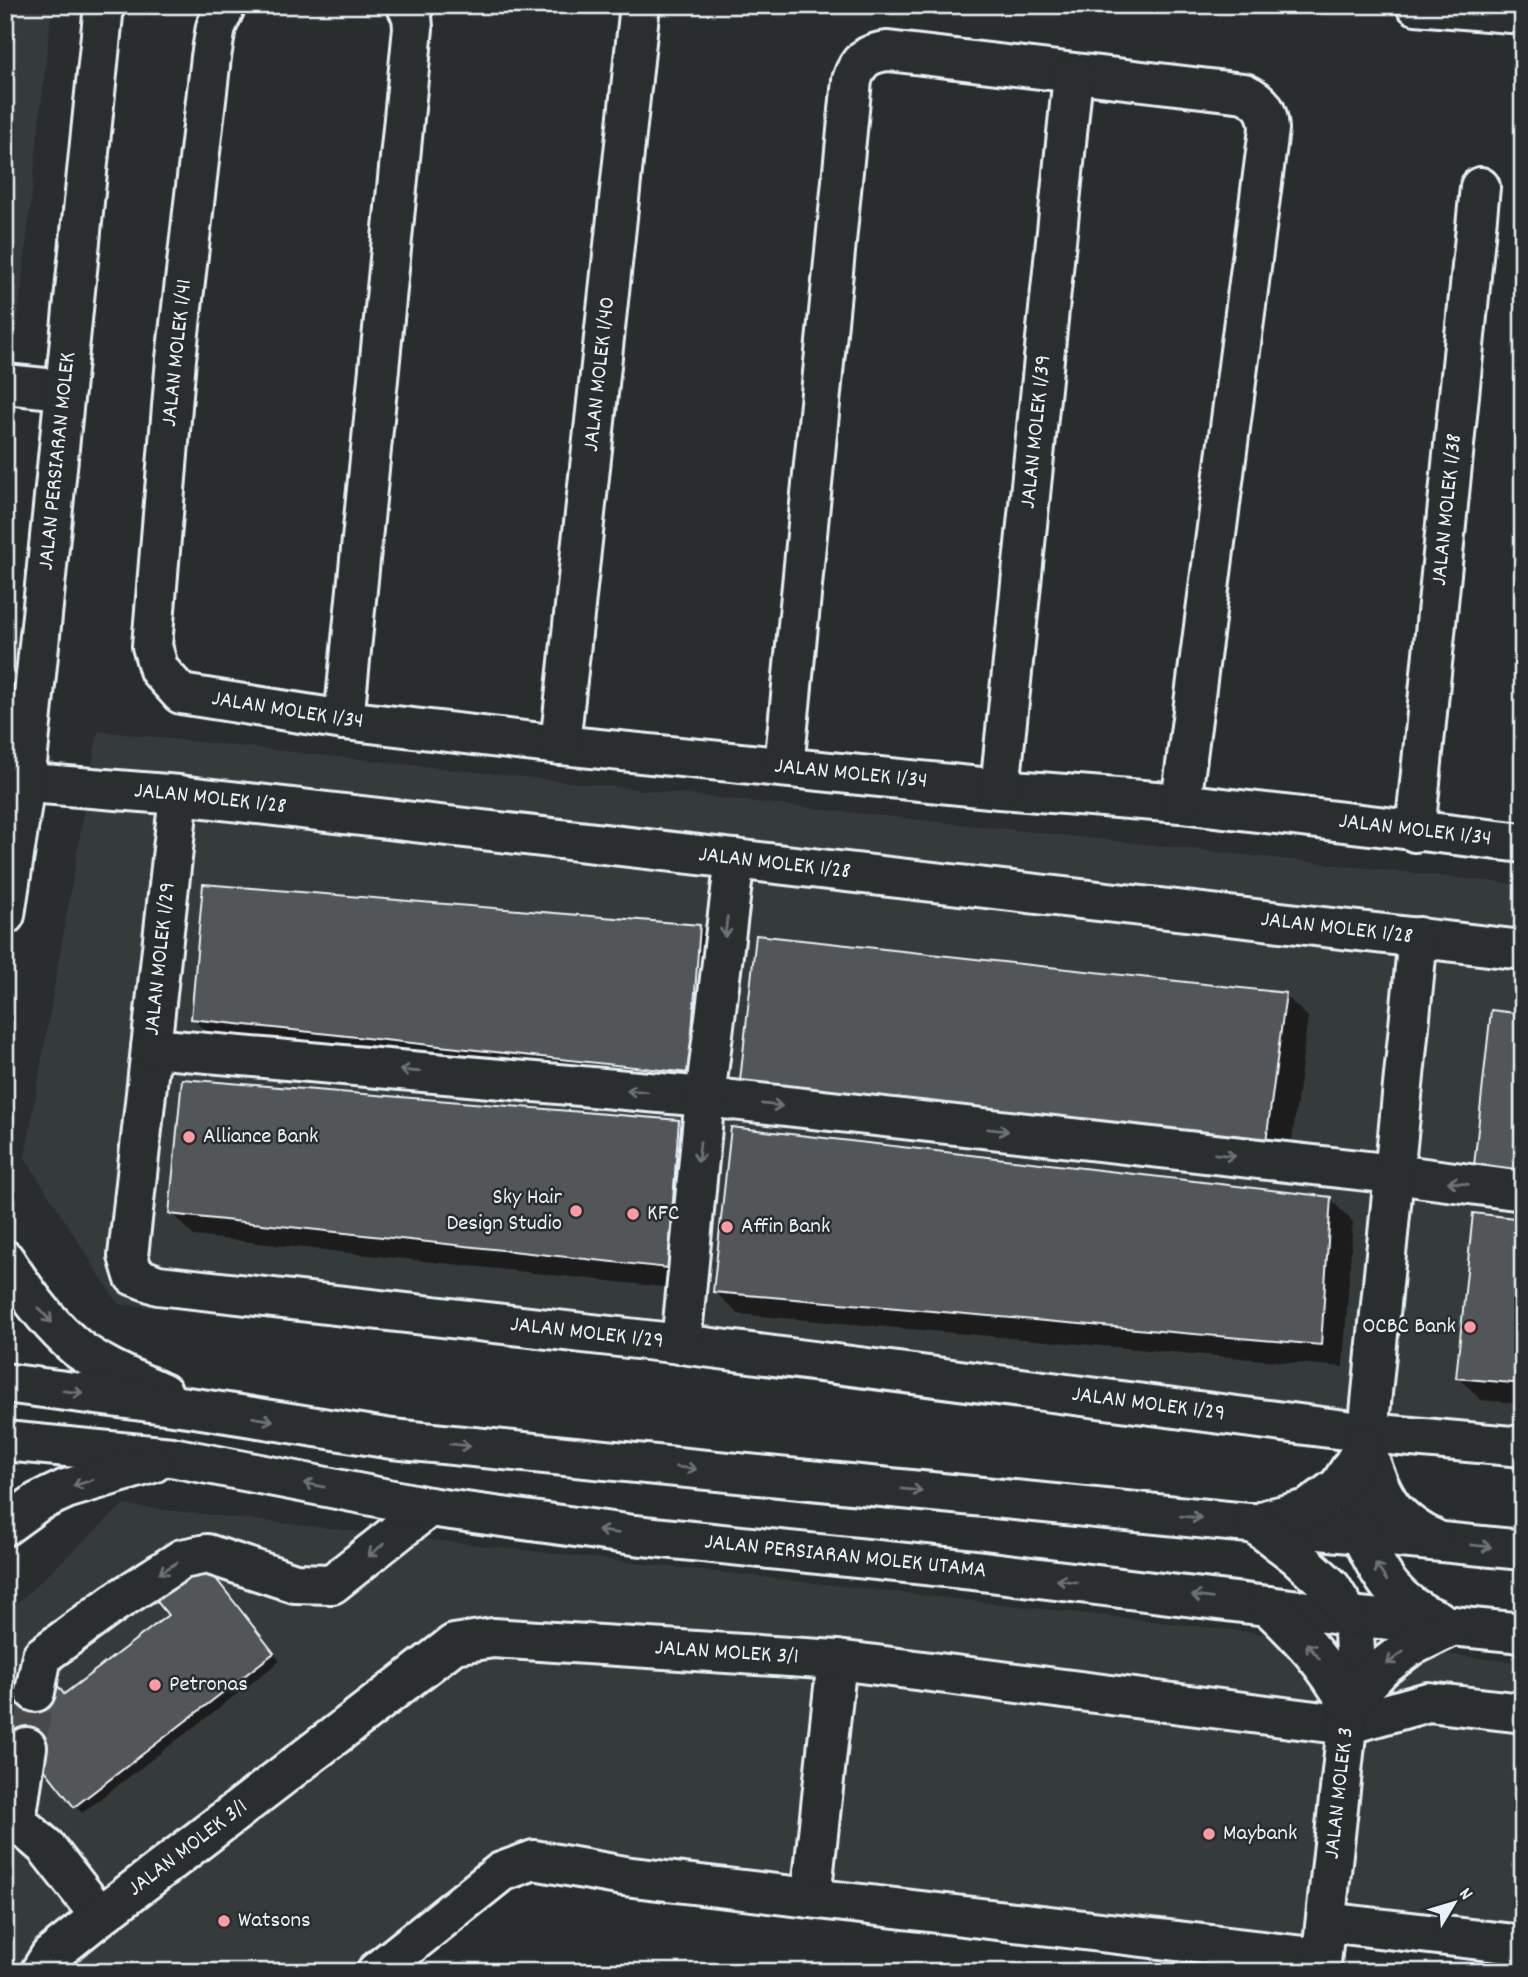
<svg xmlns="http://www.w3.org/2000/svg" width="1528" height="1977" viewBox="0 0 1528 1977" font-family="Dekko,sans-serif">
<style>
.built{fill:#363a3b}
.shadow{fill:#0007}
.building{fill:#535759;stroke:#e8f1f8;stroke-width:2}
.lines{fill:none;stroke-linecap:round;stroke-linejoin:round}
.minor-tunnel{stroke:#464a4c;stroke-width:38;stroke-dasharray:38 19;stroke-linecap:butt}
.minor-casing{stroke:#e8f1f8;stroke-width:44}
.major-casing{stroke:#e8f1f8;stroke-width:44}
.minor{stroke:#2a2d2e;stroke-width:38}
.major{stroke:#2a2d2e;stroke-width:38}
.oneway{stroke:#6c7275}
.poi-dot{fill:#ff9aa2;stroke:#2a2d2e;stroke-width:2.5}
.labels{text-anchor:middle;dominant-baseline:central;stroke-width:5;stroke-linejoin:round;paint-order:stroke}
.street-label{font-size:23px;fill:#e8f1f8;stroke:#2a2d2e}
.poi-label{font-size:23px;fill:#e8f1f8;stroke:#2a2d2e;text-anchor:start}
</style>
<rect width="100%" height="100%" fill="#2a2d2e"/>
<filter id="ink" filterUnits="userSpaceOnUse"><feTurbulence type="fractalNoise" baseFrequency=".0143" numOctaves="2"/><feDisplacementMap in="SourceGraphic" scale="14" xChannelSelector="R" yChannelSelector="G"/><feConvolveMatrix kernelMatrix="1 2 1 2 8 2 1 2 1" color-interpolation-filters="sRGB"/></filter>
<g filter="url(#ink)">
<g class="built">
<path d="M5 5H52L5 441Z"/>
<path d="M98 731 1523 885V1455L118 1304 25 1158Z"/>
<path d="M123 1505 1523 1663V1965L520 1856 382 1972H5V1614Z"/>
</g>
<g class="shadow">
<path d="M700 926 723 949 712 1095 215 1041 192 1018Z"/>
<path d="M1285 995 1308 1017 1289 1164 763 1121Z"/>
<path d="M678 1121 701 1144 691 1290 194 1236 171 1213Z"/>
<path d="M1330 1199 1353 1222 1343 1367 738 1314 715 1292Z"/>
<path d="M1523 1220V1404L1481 1400 1458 1377Z"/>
<path d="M210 1571 280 1661 82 1813 75 1806 52 1680 66 1696 171 1615Z"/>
</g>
<g class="building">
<path d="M203 884 700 925 689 1073 191 1019Z"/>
<path d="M756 935 1286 993 1266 1142 738 1099Z"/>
<path d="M1491 1010 1523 1014V1179L1473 1175Z"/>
<path d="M182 1079 679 1120 668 1268 169 1214Z"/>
<path d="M731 1127 1331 1197 1321 1345 713 1292Z"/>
<path d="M1473 1213 1523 1219V1384L1456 1378Z"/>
<path d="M203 1562 274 1653 74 1807 27 1747 5 1717V1714L52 1678 64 1694 168 1615 155 1599Z"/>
</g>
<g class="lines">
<path class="minor-tunnel" d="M27 1747 35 1692"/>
<defs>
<g id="minor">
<path id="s1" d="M226 5 216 27 211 57 176 359 152 646 159 670 181 694 344 720 560 745 1000 789 1181 803 1523 843"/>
<path d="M1416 5 1523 14"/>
<path d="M5 384 65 390"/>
<path d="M344 720 413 28 412 16 406 5"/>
<path id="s2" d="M560 745 640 5"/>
<path d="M784 767 852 80C858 60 868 53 888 51L1244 93C1261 101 1268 109 1269 129L1181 803"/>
<path id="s3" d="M5 781 179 795 1523 950"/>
<path id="s4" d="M1000 789 1073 75"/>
<path id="s5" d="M179 795 128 1256 134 1276 158 1285 681 1344 1368 1433 1523 1447"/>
<path id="s6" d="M1415 832 1480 187"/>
<path id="s7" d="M5 915 25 783 104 5"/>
<path d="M151 1048 705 1097 1394 1174 1523 1191"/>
<path d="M681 1344 705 1097 735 859"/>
<path d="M1360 1533 1354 1508 1356 1486 1368 1433 1418 937"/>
<path d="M35 1692 42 1656 114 1603 182 1559 207 1554 295 1583 332 1584 429 1507"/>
<path d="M5 1820 16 1821 46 1847 100 1916"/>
<path d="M16 1821 27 1747"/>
<path d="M811 1898 837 1660"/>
<path d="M1326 1922 1523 1945"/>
<path id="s8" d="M40 1972 50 1956 100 1916 454 1644 493 1638 837 1660 1346 1725 1428 1702 1523 1713"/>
<path d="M376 1972 501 1872 534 1860 624 1876 1321 1958"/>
<path id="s9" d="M1320 1972 1355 1653 1354 1633 1349 1616"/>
</g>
<g id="major">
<path d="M5 1260C25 1292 48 1324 77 1348 102 1367 135 1380 163 1393"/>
<path d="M5 1383 195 1408 392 1439 1523 1550"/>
<path id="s10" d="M5 1441 172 1457 429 1507 634 1535 974 1570 1349 1616 1523 1633"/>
<path d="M1365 1446C1380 1491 1388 1517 1434 1539"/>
<path d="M1268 1519 1308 1509 1339 1486 1365 1446"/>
<path d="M1254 1523 1297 1556 1331 1587 1349 1616"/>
<path d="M5 1526 38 1502 66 1489 153 1463"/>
<path d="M1360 1533C1380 1574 1393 1603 1438 1620"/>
<path d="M1268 1606C1302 1638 1325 1663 1348 1704L1382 1668 1408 1648 1453 1626"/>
</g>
</defs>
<use href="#minor" class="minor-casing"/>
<use href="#major" class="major-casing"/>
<use href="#minor" class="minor"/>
<use href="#major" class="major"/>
</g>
<defs><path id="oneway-shaft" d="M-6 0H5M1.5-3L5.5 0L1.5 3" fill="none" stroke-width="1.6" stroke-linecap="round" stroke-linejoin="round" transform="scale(1.75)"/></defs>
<g class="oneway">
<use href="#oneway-shaft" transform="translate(726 927) rotate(97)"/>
<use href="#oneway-shaft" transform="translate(410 1071) rotate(-175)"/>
<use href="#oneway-shaft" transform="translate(637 1091) rotate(-175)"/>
<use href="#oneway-shaft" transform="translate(772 1105) rotate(6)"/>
<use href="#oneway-shaft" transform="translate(998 1130) rotate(6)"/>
<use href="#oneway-shaft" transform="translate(699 1152) rotate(96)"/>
<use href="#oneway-shaft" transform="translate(1225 1155) rotate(6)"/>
<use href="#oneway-shaft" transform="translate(1458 1183) rotate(-172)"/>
<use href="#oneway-shaft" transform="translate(45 1315) rotate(48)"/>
<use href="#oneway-shaft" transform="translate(73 1392) rotate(8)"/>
<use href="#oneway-shaft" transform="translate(263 1419) rotate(9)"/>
<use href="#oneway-shaft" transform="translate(460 1445) rotate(6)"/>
<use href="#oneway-shaft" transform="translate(686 1468) rotate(6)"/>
<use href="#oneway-shaft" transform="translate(83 1483) rotate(162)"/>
<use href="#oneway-shaft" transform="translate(314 1485) rotate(-169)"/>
<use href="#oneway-shaft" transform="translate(912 1490) rotate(6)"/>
<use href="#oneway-shaft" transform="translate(1191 1517) rotate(5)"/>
<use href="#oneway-shaft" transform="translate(608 1532) rotate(-172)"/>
<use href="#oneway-shaft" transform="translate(1481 1546) rotate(6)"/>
<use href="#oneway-shaft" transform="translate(376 1550) rotate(142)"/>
<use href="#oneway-shaft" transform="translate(168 1568) rotate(148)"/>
<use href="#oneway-shaft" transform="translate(1381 1572) rotate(-123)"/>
<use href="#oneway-shaft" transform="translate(1067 1581) rotate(-173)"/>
<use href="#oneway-shaft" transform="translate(1202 1597) rotate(-173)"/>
<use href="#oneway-shaft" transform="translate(1313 1651) rotate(-130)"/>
<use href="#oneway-shaft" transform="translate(1395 1658) rotate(143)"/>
</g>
</g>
<g class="poi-dot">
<circle cx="189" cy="1137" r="7"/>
<circle cx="576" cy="1211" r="7"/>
<circle cx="633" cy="1214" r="7"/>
<circle cx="727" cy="1227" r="7"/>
<circle cx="1470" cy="1327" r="7"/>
<circle cx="155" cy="1685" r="7"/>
<circle cx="1209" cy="1834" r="7"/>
<circle cx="224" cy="1921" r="7"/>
</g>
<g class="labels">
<g class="street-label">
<text transform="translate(178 353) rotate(-84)">JALAN MOLEK 1/41</text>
<text stroke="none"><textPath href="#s2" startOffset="373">JALAN MOLEK 1/40</textPath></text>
<text stroke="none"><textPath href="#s4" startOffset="359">JALAN MOLEK 1/39</textPath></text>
<text stroke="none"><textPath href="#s7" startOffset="457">JALAN PERSIARAN MOLEK</textPath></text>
<text stroke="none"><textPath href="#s6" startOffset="324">JALAN MOLEK 1/38</textPath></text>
<text stroke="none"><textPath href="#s1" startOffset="812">JALAN MOLEK 1/34</textPath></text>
<text stroke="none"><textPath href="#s1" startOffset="1379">JALAN MOLEK 1/34</textPath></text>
<text stroke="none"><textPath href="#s3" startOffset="206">JALAN MOLEK 1/28</textPath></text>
<text stroke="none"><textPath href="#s1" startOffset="1946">JALAN MOLEK 1/34</textPath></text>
<text stroke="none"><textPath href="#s3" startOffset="774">JALAN MOLEK 1/28</textPath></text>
<text stroke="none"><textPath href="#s3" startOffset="1340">JALAN MOLEK 1/28</textPath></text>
<text transform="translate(161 959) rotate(-84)">JALAN MOLEK 1/29</text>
<text stroke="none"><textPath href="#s5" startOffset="942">JALAN MOLEK 1/29</textPath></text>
<text stroke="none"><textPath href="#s5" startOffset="1508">JALAN MOLEK 1/29</textPath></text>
<text stroke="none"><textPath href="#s10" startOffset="849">JALAN PERSIARAN MOLEK UTAMA</textPath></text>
<text stroke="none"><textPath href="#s8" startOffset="803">JALAN MOLEK 3/1</textPath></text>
<text stroke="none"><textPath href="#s9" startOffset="180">JALAN MOLEK 3</textPath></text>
<text stroke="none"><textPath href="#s8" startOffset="194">JALAN MOLEK 3/1</textPath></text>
</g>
<g class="poi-label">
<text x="203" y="1137">Alliance Bank</text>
<text x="562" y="1198" text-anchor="end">Sky Hair<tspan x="562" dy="26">Design Studio</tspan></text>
<text x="647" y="1214">KFC</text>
<text x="741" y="1227">Affin Bank</text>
<text x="1456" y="1327" text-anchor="end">OCBC Bank</text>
<text x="169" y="1685">Petronas</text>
<text x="1223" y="1834">Maybank</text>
<text x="238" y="1921">Watsons</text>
</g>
</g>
<rect width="1528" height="1977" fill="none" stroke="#2a2d2e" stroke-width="28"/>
<rect x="14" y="14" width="1500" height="1949" fill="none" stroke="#e8f1f8" stroke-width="2.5" filter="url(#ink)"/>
<g transform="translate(1454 1903) rotate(52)" stroke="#2a2d2e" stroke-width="5" paint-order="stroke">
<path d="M0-5L12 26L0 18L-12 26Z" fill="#e8f1f8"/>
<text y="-10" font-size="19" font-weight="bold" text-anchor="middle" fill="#e8f1f8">N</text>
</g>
</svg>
